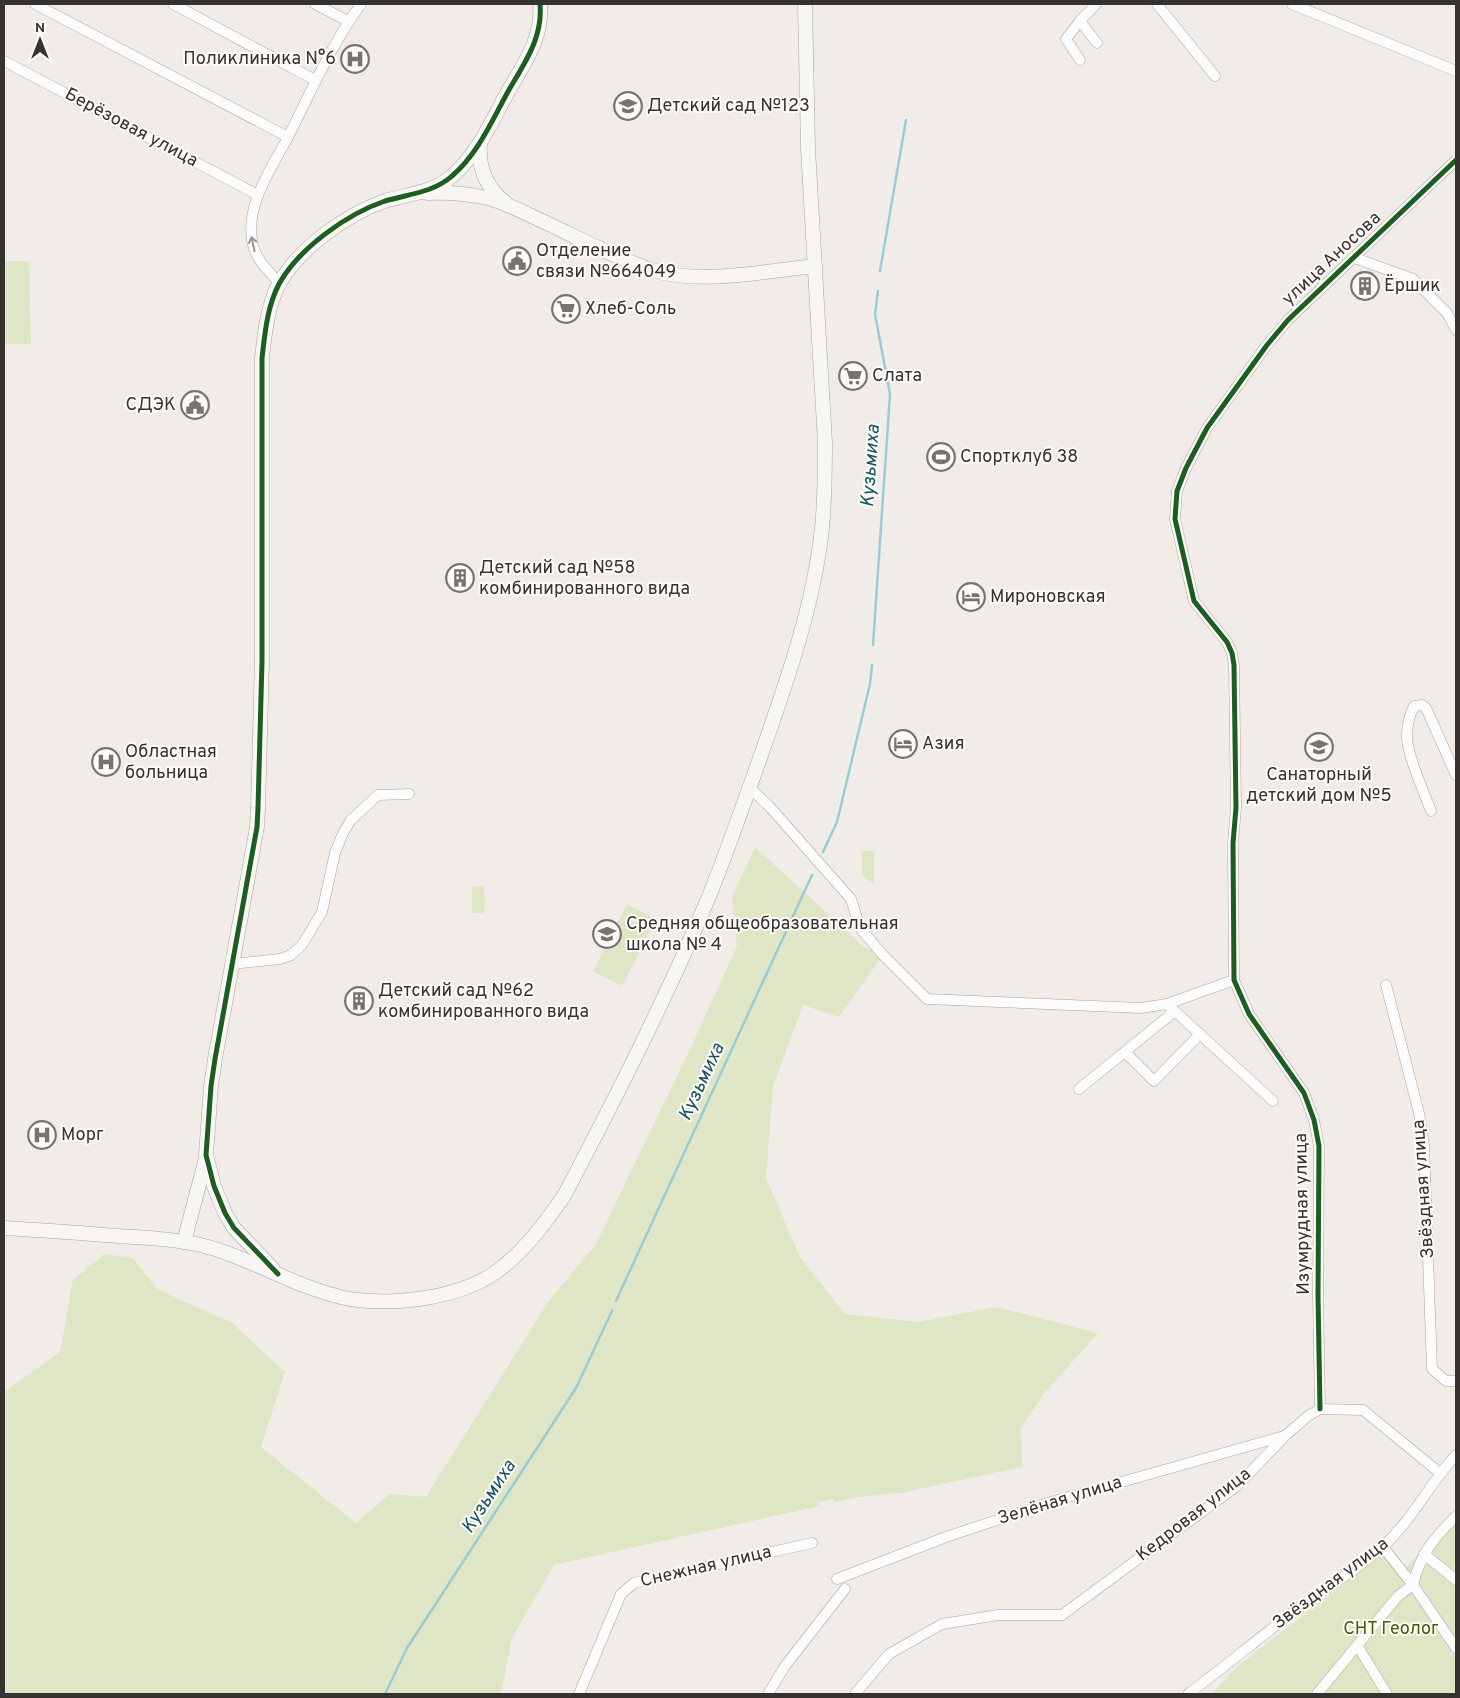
<svg xmlns="http://www.w3.org/2000/svg" width="1460" height="1698" viewBox="0 0 1460 1698" font-family="Overpass,sans-serif">
<style>
.green{fill:#dee6c5}
.lines{fill:none;stroke-linecap:round;stroke-linejoin:round}
.stream{stroke:#97cdd6;stroke-width:2.5}
.street-casing{stroke:#a8a4a1;stroke-width:11}
.secondary-casing{stroke:#a8a4a1;stroke-width:15}
.street{stroke:#fdfcfc;stroke-width:10}
.secondary{stroke:#f8f6f3;stroke-width:14}
.cycleway-casing{stroke:#fefaf7;stroke-width:8}
.cycleway{stroke:#1b5e20;stroke-width:5}
.oneway{stroke:#9a9796}
.labels{text-anchor:middle;dominant-baseline:central;stroke-width:4;stroke-linejoin:round;paint-order:stroke}
.poi-label{font-size:18px;fill:#36322f;stroke:#fefaf7;text-anchor:start}
.street-label{font-size:18px;fill:#36322f;stroke:#fefaf7}
.park-label{font-size:18px;fill:#475c00;stroke:#fefaf7}
.water-label{font-size:19px;font-style:italic;fill:#0f555f;stroke:#fefaf7}
</style>
<rect width="100%" height="100%" fill="#f2ece8"/>
<g class="green">
<path d="M4 261H29L31 344H4Z"/>
<path d="M755 847 864 947 883 955 839 1017 803 1005 773 1086 766 1178 800 1257 845 1314 918 1322 996 1307 1098 1333 1043 1395 1021 1428 1022 1467 901 1493 858 1497 834 1502 833 1499 819 1502 820 1506 554 1565 512 1638 501 1694H4V1392L60 1352 73 1280 104 1254 133 1258 157 1289 232 1323 285 1372 261 1447 356 1523 390 1494 426 1497 548 1302 596 1244 692 1045 737 946 732 897Z"/>
<path d="M862 851H874V884L862 875Z"/>
<path d="M472 886H484L485 913H472Z"/>
<path d="M627 904 656 919 622 986 593 971Z"/>
<path d="M1456 1510V1694H1211L1239 1665 1380 1556 1408 1566Z"/>
</g>
<g class="lines">
<g class="stream">
<path d="M880 271 906 120"/>
<path d="M873 645 890 394 875 314 878 291"/>
<path d="M823 852 837 822 870 684 872 665"/>
<path d="M616 1301 812 875"/>
<path d="M385 1694 407 1648 576 1388 612 1311"/>
</g>
<defs>
<g id="street">
<path d="M35 4 288 137"/>
<path d="M173 4 315 80"/>
<path d="M315 4 348 21"/>
<path d="M1096 4 1080 21 1097 43"/>
<path d="M1157 4 1215 76"/>
<path d="M1292 4 1456 71"/>
<path d="M1080 21 1066 39 1080 60"/>
<path d="M4 61 258 195"/>
<path d="M1355 258 1413 279 1447 313 1456 330"/>
<path d="M280 284C268 270 254 258 252 240 246 204 272 167 288 137 311 92 331 45 361 4"/>
<path d="M750 788 769 806 851 899 860 928 883 955 927 999 1141 1008 1167 1004 1234 980"/>
<path d="M1431 811C1424 792 1407 755 1407 736 1407 725 1409 716 1414 706L1422 705 1426 708 1456 775"/>
<path d="M232 964 280 959 291 955 302 945 322 912 335 853 343 833 351 820 378 795 409 794"/>
<path d="M1386 985 1419 1113 1424 1145 1432 1369 1446 1381H1456"/>
<path d="M1167 1004 1273 1101"/>
<path d="M1125 1052 1154 1081 1200 1034"/>
<path d="M1079 1089 1175 1011"/>
<path d="M1320 1409 1318 1296 1319 1146 1314 1120 1304 1093 1249 1014 1234 980 1233 843 1236 808 1234 665 1232 653 1227 642 1194 601 1175 519 1177 491 1186 468 1207 428 1267 345 1288 320 1456 160"/>
<path d="M1383 1547 1413 1585 1456 1648"/>
<path d="M1424 1554 1456 1580"/>
<path d="M837 1579 946 1537 1051 1502 1284 1436"/>
<path d="M1357 1645 1387 1694"/>
<path d="M579 1694 621 1594 634 1583 812 1543"/>
<path d="M768 1694 785 1666 845 1589"/>
<path d="M855 1694 889 1654 942 1624 998 1615H1062L1237 1486 1286 1435 1308 1416 1320 1409 1363 1410 1440 1473"/>
<path d="M1188 1694C1226 1666 1261 1636 1299 1608 1327 1587 1357 1570 1382 1547 1412 1521 1429 1484 1456 1455"/>
<path d="M1317 1694 1398 1596 1413 1585C1420 1554 1434 1538 1456 1516"/>
</g>
<g id="secondary">
<path d="M480 143C478 167 486 188 506 203"/>
<path d="M427 193C447 192 468 194 488 198 506 203 523 212 540 220 577 237 613 257 652 270 700 285 765 271 815 266"/>
<path d="M4 1228C42 1230 79 1233 117 1236 147 1238 179 1239 208 1247 242 1256 273 1274 306 1286 322 1292 340 1298 357 1300 400 1305 461 1297 496 1272 524 1252 545 1223 564 1196 616 1097 667 997 710 894 728 849 744 803 760 758 786 684 814 605 822 528 825 499 825 471 825 443L808 149 805 4"/>
<path d="M184 1242 206 1158"/>
<path d="M273 1269 234 1228 225 1213 214 1186 206 1155 211 1086 215 1059 257 827 258 808 262 661V358C265 333 267 307 279 284 299 248 347 214 385 201 408 194 433 193 452 176 479 153 493 118 510 88 526 61 543 36 540 4"/>
</g>
</defs>
<use href="#street" class="street-casing"/>
<use href="#secondary" class="secondary-casing"/>
<use href="#street" class="street"/>
<use href="#secondary" class="secondary"/>
<defs>
<g id="cycleway">
<path d="M278 1274 234 1228 225 1213 214 1186 206 1155 211 1086 215 1059 257 827 258 808 262 661V358C265 333 267 307 279 284 299 248 347 214 385 201 408 194 433 193 452 176 479 153 493 118 510 88 526 61 543 36 540 4"/>
<path d="M1320 1409 1318 1296 1319 1146 1314 1120 1304 1093 1249 1014 1234 980 1233 843 1236 808 1234 665 1232 653 1227 642 1194 601 1175 519 1177 491 1186 468 1207 428 1267 345 1288 320 1456 160"/>
</g>
</defs>
<use href="#cycleway" class="cycleway-casing"/>
<use href="#cycleway" class="cycleway"/>
</g>
<defs><path id="oneway-shaft" d="M-6 0H5M1.5-3L5.5 0L1.5 3" fill="none" stroke-width="1.6" stroke-linecap="round" stroke-linejoin="round" transform="scale(1.25)"/></defs>
<use class="oneway" href="#oneway-shaft" transform="translate(253 244) rotate(-102)"/>
<defs>
<symbol id="hospital-ring" viewBox="-11 -11 22 22"><circle r="9.5" fill="#fefaf7" stroke="#787370" stroke-width="1.5"/><path d="M-5-5h3v3.5h4V-5h3V5h-3V1.5h-4V5h-3Z" fill="#787370"/></symbol>
<symbol id="school-ring" viewBox="-11 -11 22 22"><circle r="9.5" fill="#fefaf7" stroke="#787370" stroke-width="1.5"/><path d="M0-5L7-2L0 1L-7-2ZM-4 1L0 2.5L4 1V4Q0 6-4 4Z" fill="#787370"/></symbol>
<symbol id="civic-ring" viewBox="-11 -11 22 22"><circle r="9.5" fill="#fefaf7" stroke="#787370" stroke-width="1.5"/><path d="M-.6-6.5H3V-4.5H.6V-3L4-1V1h2V6H-6V1h2V-1L-.6-3ZM-1.2 2.5V6h2.4V2.5Z" fill="#787370"/></symbol>
<symbol id="building-ring" viewBox="-11 -11 22 22"><circle r="9.5" fill="#fefaf7" stroke="#787370" stroke-width="1.5"/><path d="M-4-6H4V6H1V3H-1V6H-4ZM-2.5-4.3h1.7v1.8h-1.7ZM.8-4.3h1.7v1.8H.8ZM-2.5-1h1.7V.8h-1.7ZM.8-1h1.7V.8H.8Z" fill="#787370"/></symbol>
<symbol id="supermarket-ring" viewBox="-11 -11 22 22"><circle r="9.5" fill="#fefaf7" stroke="#787370" stroke-width="1.5"/><path d="M-6-5.5h2.5l.6 2H6L4.5 2H-2.5L-4.4-4H-6ZM-1.5 3.2a1.3 1.3 0 1 0 .1 0ZM3 3.2a1.3 1.3 0 1 0 .1 0Z" fill="#787370"/></symbol>
<symbol id="stadium-ring" viewBox="-11 -11 22 22"><circle r="9.5" fill="#fefaf7" stroke="#787370" stroke-width="1.5"/><path d="M0-5a6.5 5 0 1 0 0 10a6.5 5 0 1 0 0-10ZM-3.5-1.8h7v3.6h-7Z" fill="#787370"/></symbol>
<symbol id="hotel-ring" viewBox="-11 -11 22 22"><circle r="9.5" fill="#fefaf7" stroke="#787370" stroke-width="1.5"/><path d="M-6-4.5h1.5V1H6V5H4.5V3h-9V5H-6ZM-4 0a1.8 1.8 0 1 1 3.6 0ZM.5 0V-2.5h3Q6-2.5 6 0Z" fill="#787370"/></symbol>
</defs>
<g fill-rule="evenodd">
<use href="#hospital-ring" x="339" y="43" width="32" height="32"/>
<use href="#school-ring" x="612" y="90" width="32" height="32"/>
<use href="#civic-ring" x="501" y="245" width="32" height="32"/>
<use href="#building-ring" x="1349" y="270" width="32" height="32"/>
<use href="#supermarket-ring" x="550" y="293" width="32" height="32"/>
<use href="#supermarket-ring" x="837" y="360" width="32" height="32"/>
<use href="#civic-ring" x="179" y="389" width="32" height="32"/>
<use href="#stadium-ring" x="925" y="441" width="32" height="32"/>
<use href="#building-ring" x="444" y="562" width="32" height="32"/>
<use href="#hotel-ring" x="955" y="581" width="32" height="32"/>
<use href="#hotel-ring" x="887" y="728" width="32" height="32"/>
<use href="#school-ring" x="1303" y="731" width="32" height="32"/>
<use href="#hospital-ring" x="90" y="746" width="32" height="32"/>
<use href="#school-ring" x="591" y="918" width="32" height="32"/>
<use href="#building-ring" x="343" y="985" width="32" height="32"/>
<use href="#hospital-ring" x="26" y="1119" width="32" height="32"/>
</g>
<g class="labels">
<g class="poi-label">
<text x="336" y="59" text-anchor="end">Поликлиника N°6</text>
<text x="647" y="106">Детский сад №123</text>
<text x="536" y="251">Отделение<tspan x="536" dy="21">связи №664049</tspan></text>
<text x="1384" y="286">Ёршик</text>
<text x="585" y="309">Хлеб-Соль</text>
<text x="872" y="376">Слата</text>
<text x="176" y="405" text-anchor="end">СДЭК</text>
<text x="960" y="457">Спортклуб 38</text>
<text x="479" y="568">Детский сад №58<tspan x="479" dy="21">комбинированного вида</tspan></text>
<text x="990" y="597">Мироновская</text>
<text x="922" y="744">Азия</text>
<text x="125" y="752">Областная<tspan x="125" dy="21">больница</tspan></text>
<text x="1319" y="775" text-anchor="middle">Санаторный<tspan x="1319" dy="21">детский дом №5</tspan></text>
<text x="626" y="924">Средняя общеобразовательная<tspan x="626" dy="21">школа № 4</tspan></text>
<text x="378" y="991">Детский сад №62<tspan x="378" dy="21">комбинированного вида</tspan></text>
<text x="61" y="1135">Морг</text>
</g>
<g class="street-label">
<text transform="translate(131 128) rotate(28)">Берёзовая улица</text>
<text transform="translate(1332 259) rotate(-43)">улица Аносова</text>
<text transform="translate(1424 1189) rotate(-94)">Звёздная улица</text>
<text transform="translate(1303 1214) rotate(-91)">Изумрудная улица</text>
<text transform="translate(1060 1501) rotate(-17)">Зелёная улица</text>
<text transform="translate(1194 1515) rotate(-38)">Кедровая улица</text>
<text transform="translate(706 1567) rotate(-13)">Снежная улица</text>
<text transform="translate(1331 1584) rotate(-37)">Звёздная улица</text>
</g>
<g class="park-label">
<text x="1391" y="1629">СНТ Геолог</text>
</g>
<g class="water-label">
<text transform="translate(871 466) rotate(-86)">Кузьмиха</text>
<text transform="translate(702 1082) rotate(-65)">Кузьмиха</text>
<text transform="translate(489 1497) rotate(-57)">Кузьмиха</text>
</g>
</g>
<rect width="1460" height="1698" fill="none" stroke="#36322f" stroke-width="10"/>
<g transform="translate(40 40)" stroke="#fefaf7" stroke-width="4" paint-order="stroke">
<path d="M0-4L9 19L0 12L-9 19Z" fill="#36322f"/>
<text y="-8" font-size="14" font-weight="bold" text-anchor="middle" fill="#36322f">N</text>
</g>
</svg>
